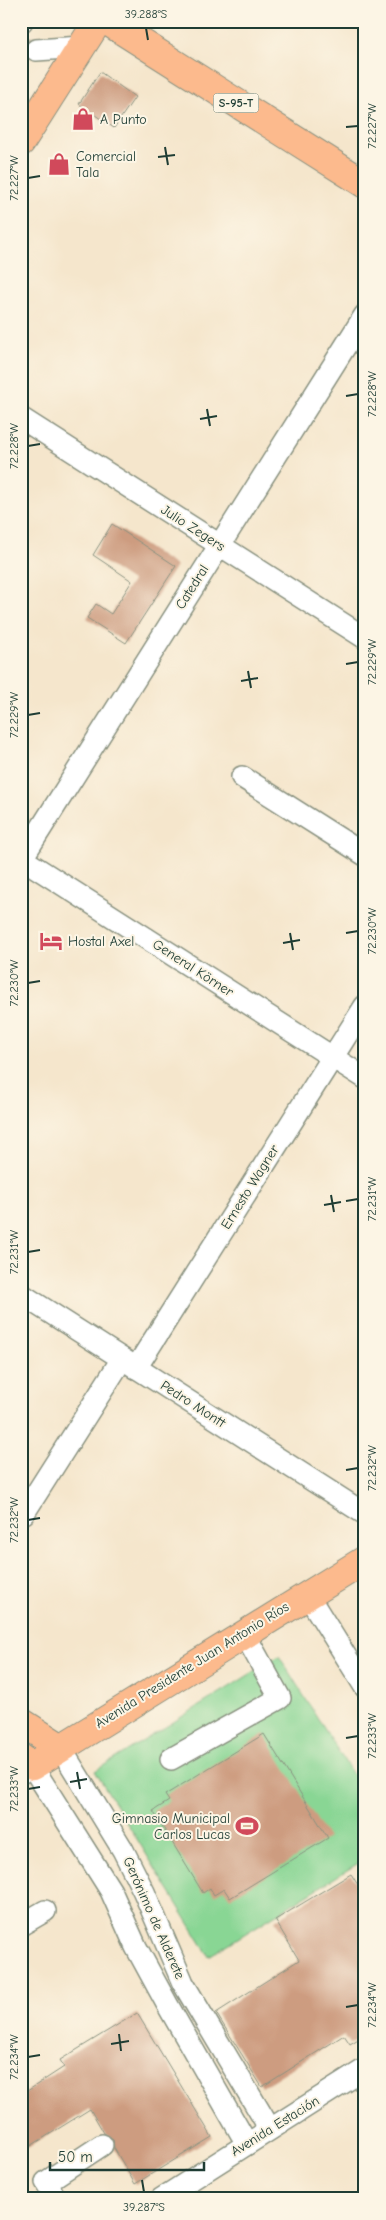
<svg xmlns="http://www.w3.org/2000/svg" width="386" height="2220" viewBox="0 0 386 2220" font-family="'Comic Neue',sans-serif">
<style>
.pitch{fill:#89d694;stroke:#548a64}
.building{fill:#cd9c80}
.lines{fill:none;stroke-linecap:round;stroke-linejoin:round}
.minor-tunnel{stroke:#cac4ae;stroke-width:21;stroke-dasharray:21 11;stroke-linecap:butt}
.minor-casing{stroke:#8a9280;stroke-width:24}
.major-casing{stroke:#8a9280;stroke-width:30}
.minor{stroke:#fff;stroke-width:21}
.major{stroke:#fcba8d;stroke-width:28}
.ticks{fill:none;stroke:#1f3d34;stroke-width:2}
.labels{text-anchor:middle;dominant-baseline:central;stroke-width:4;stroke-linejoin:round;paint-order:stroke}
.shield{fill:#fcf5e5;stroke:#617469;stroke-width:1}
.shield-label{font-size:12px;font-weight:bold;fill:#1f3d34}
.poi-label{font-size:14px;fill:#1f3d34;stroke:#fcf5e5;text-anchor:start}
.street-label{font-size:14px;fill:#1f3d34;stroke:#fcf5e5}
.neatline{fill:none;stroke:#1f3d34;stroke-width:2}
.ticks-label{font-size:12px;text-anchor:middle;fill:#1f3d34}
</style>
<rect width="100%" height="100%" fill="#fcf5e5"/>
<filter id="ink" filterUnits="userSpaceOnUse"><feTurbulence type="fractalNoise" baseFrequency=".02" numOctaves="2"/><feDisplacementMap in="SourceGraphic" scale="10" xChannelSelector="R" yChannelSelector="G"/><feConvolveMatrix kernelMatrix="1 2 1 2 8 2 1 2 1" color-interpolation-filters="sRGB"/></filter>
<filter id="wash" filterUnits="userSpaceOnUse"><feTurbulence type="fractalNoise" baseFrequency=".0096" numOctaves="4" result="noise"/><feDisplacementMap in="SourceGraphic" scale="20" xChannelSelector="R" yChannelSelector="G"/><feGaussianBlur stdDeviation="1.12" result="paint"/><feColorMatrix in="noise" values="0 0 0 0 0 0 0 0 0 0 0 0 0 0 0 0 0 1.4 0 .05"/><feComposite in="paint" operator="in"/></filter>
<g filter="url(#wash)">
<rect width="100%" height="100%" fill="#f5e6cc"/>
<path class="pitch" d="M279 1656 365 1794V1859L209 1956 95 1771Z"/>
<g id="blocks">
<g class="building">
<path d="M100 72 135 97 114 128 79 104Z"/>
<path d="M112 524 176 566 126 643 87 618 96 604 111 614 132 581 93 555Z"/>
<path d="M264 1734 328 1838 230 1898 224 1889 214 1895 210 1888 203 1893 153 1811 169 1801 165 1795Z"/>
<path d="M351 1874 365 1896V2035L350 2044 344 2035 262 2087 216 2013 299 1960 275 1920Z"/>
<path d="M137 2013 212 2137 135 2184 114 2148 113 2139 104 2133 90 2109 21 2152V2095L64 2067 60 2060Z"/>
</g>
</g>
</g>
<g filter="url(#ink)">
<use href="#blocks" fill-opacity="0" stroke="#8a9280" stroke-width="1"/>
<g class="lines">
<path class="minor-tunnel" d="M21 48 36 50"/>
<defs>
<g id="minor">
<path d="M21 22 22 21"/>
<path d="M36 50 82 47"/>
<path d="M21 418 365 638"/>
<path d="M242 777 365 855"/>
<path d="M21 858 365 1078"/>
<path d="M21 860 365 315"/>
<path d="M21 1294 365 1514"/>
<path d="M136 1368 365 1006"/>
<path d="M24 1513 122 1359"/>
<path d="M307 1594 365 1687"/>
<path d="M60 1747 123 1850 144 1892 183 1983 270 2129"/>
<path d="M171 1759 280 1698 244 1633"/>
<path d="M21 1773 32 1766 111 1891 136 1947 167 2004 247 2144"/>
<path d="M21 1925 45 1911"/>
<path d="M56 2199 46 2182 102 2145"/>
<path d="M161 2199 365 2069"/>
</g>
<g id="major">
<path d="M107 21 365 184"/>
<path d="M21 142 98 21"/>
<path d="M21 1722 60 1747"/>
<path d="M21 1758 32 1766 365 1560"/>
</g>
</defs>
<use href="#minor" class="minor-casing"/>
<use href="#major" class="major-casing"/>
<use href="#minor" class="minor"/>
<use href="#major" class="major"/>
</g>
</g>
<path class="ticks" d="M146 28 148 40M346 127 358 126M165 147 168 165M158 157 175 155M28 178 40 176M346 396 358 394M207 409 210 426M200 419 217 416M28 446 40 444M346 664 358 662M248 671 251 688M241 681 258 678M28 715 40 713M290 933 293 950M346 933 358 931M283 943 300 940M28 983 40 981M331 1195 334 1212M346 1201 358 1199M324 1205 341 1202M28 1252 40 1250M346 1470 358 1468M28 1520 40 1518M346 1738 358 1736M77 1772 80 1789M70 1782 87 1779M28 1789 40 1787M346 2007 358 2005M119 2034 121 2051M111 2044 129 2041M28 2057 40 2055M142 2180 144 2192"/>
<defs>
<symbol id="shop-bare" viewBox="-9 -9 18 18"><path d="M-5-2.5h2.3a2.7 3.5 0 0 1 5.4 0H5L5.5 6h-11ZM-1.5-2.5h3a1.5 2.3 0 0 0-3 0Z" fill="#d1495b" stroke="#fcf5e5" stroke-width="2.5" paint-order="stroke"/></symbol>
<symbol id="hotel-bare" viewBox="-9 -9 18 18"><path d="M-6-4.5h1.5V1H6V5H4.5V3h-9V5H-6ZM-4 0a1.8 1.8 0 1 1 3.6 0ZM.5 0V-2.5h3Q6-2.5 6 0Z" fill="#d1495b" stroke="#fcf5e5" stroke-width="2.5" paint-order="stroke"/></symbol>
<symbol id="stadium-bare" viewBox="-9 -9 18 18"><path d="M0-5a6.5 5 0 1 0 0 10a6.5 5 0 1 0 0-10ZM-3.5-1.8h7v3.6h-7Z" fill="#d1495b" stroke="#fcf5e5" stroke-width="2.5" paint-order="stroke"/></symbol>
</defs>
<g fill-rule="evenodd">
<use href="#shop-bare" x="67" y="103" width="32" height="32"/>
<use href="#shop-bare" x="43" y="148" width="32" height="32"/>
<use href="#hotel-bare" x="35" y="925" width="32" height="32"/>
<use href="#stadium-bare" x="231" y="1810" width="32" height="32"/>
</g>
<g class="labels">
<rect class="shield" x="213.5" y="93.5" width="45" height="19" rx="4"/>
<g class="shield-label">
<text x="236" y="103">S-95-T</text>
</g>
<g class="poi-label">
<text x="100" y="119">A Punto</text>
<text x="76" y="156">Comercial<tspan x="76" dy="16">Tala</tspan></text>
<text x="68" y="941">Hostal Axel</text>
<text x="230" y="1818" text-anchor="end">Gimnasio Municipal<tspan x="230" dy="16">Carlos Lucas</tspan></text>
</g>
<g class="street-label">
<text transform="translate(193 528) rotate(33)">Julio Zegers</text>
<text transform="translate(192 587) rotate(-58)">Catedral</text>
<text transform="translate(193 968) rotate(33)">General Körner</text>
<text transform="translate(250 1187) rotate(-58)">Ernesto Wagner</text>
<text transform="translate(193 1404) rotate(33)">Pedro Montt</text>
<text transform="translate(192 1665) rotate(-32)">Avenida Presidente Juan Antonio Ríos</text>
<text transform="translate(154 1918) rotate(66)">Gerónimo de Alderete</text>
<text transform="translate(275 2126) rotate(-32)">Avenida Estación</text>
</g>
</g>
<rect width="386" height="2220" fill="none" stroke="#fcf5e5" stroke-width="55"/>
<path d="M50 2162v8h154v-8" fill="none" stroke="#1f3d34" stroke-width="2.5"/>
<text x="58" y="2162" font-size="15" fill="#1f3d34" stroke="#fcf5e5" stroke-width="4" paint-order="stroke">50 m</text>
<rect x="28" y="28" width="330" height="2164" class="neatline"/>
<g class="ticks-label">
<text x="146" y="18">39.288°S</text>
<text transform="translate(372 126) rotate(-90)" y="4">72.227°W</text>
<text transform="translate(14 178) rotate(-90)" y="4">72.227°W</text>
<text transform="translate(372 394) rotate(-90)" y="4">72.228°W</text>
<text transform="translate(14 446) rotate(-90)" y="4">72.228°W</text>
<text transform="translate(372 662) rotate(-90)" y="4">72.229°W</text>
<text transform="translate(14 715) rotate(-90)" y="4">72.229°W</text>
<text transform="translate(372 931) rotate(-90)" y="4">72.230°W</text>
<text transform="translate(14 983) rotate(-90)" y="4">72.230°W</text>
<text transform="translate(372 1199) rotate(-90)" y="4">72.231°W</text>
<text transform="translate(14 1252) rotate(-90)" y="4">72.231°W</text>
<text transform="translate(372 1468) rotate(-90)" y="4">72.232°W</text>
<text transform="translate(14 1520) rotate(-90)" y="4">72.232°W</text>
<text transform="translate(372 1736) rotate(-90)" y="4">72.233°W</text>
<text transform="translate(14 1789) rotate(-90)" y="4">72.233°W</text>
<text transform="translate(372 2005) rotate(-90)" y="4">72.234°W</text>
<text transform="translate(14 2057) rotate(-90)" y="4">72.234°W</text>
<text x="144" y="2211">39.287°S</text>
</g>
</svg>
